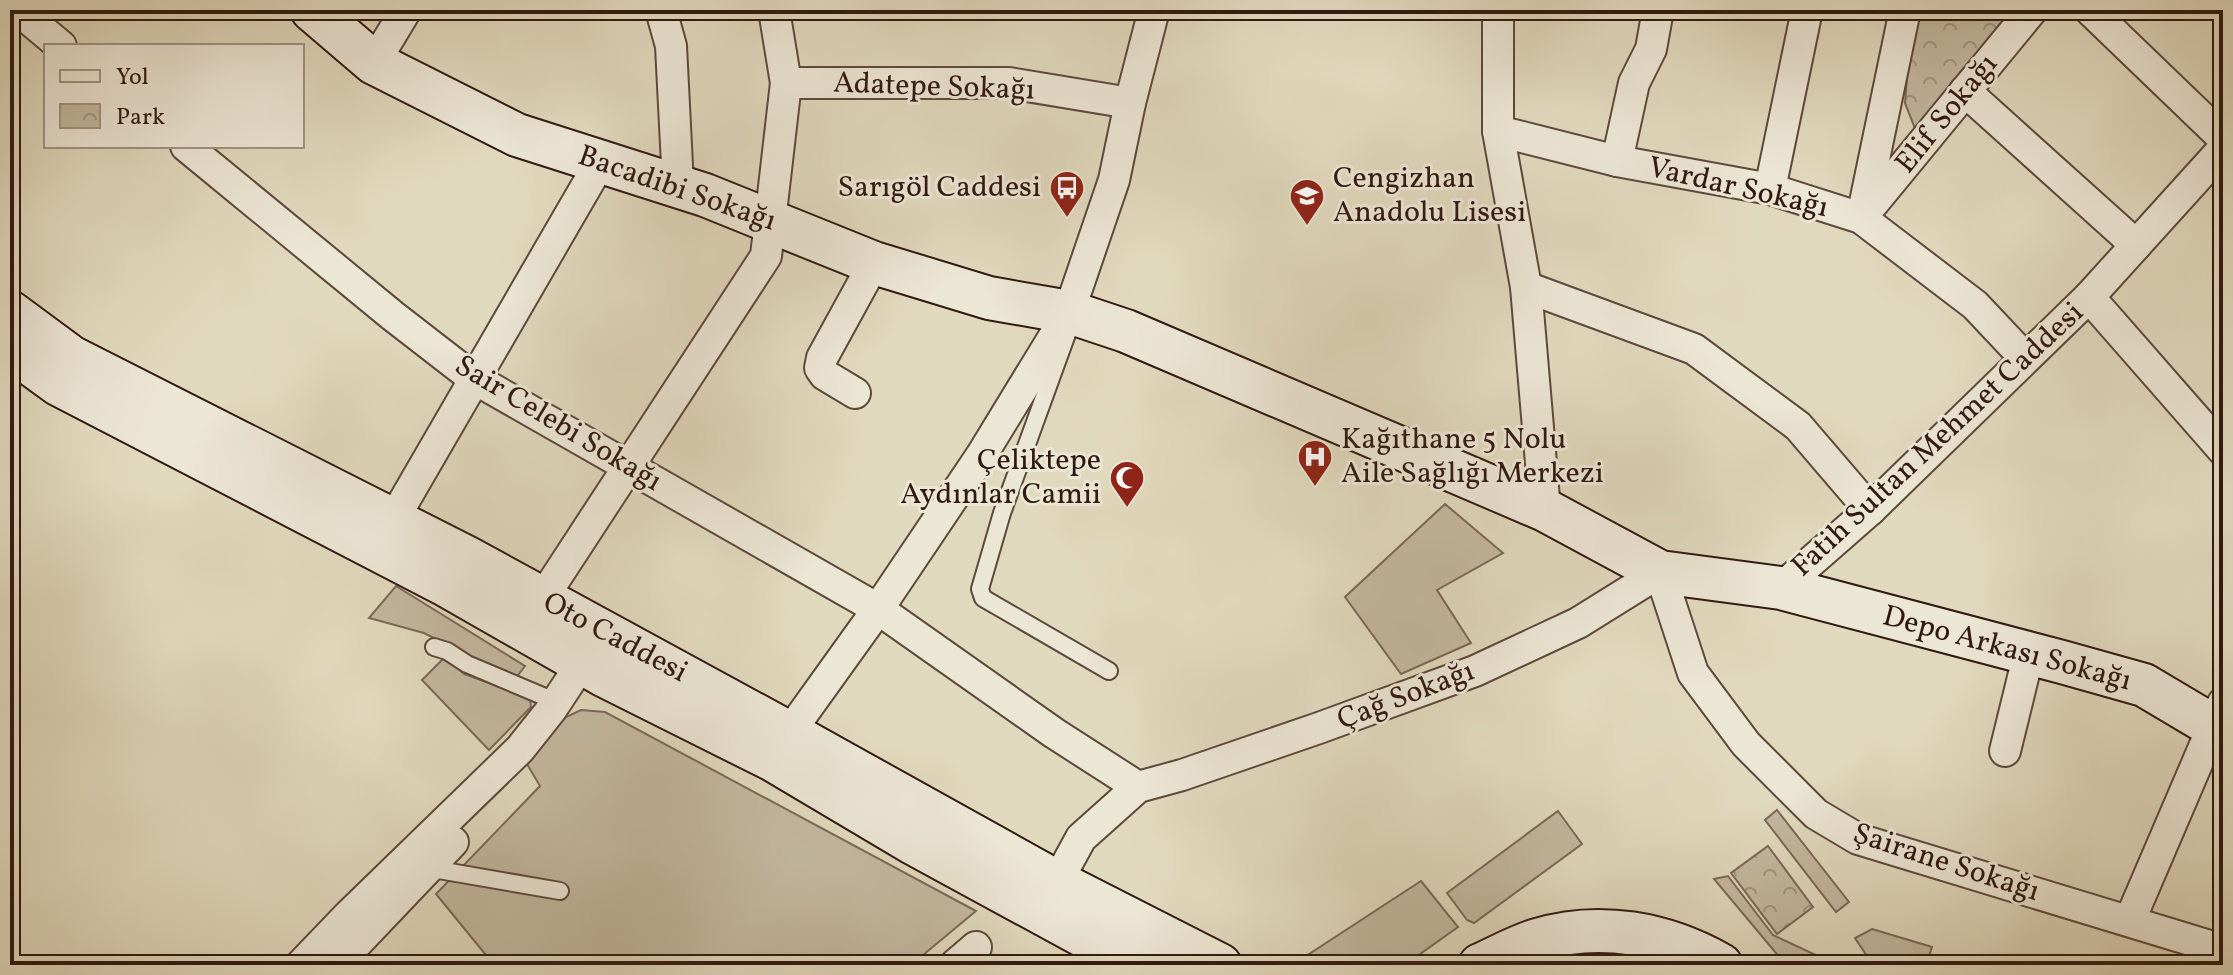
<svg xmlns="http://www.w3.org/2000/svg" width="2233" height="975" viewBox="0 0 2233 975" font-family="Vollkorn,serif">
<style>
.green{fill:#c3b8a0;stroke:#7a6858;stroke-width:2}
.park{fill:url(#park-crowns);stroke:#7a6858;stroke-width:2}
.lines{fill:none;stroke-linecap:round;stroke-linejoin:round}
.lane-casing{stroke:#5c493c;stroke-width:20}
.street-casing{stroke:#5c493c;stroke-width:34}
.secondary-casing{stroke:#301910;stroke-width:46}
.lane{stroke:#ece6d5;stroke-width:16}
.street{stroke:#ece6d5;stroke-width:30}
.secondary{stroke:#ece6d5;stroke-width:42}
.labels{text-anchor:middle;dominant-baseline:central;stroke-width:6;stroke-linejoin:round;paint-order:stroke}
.street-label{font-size:30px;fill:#301910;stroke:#ece6d5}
.poi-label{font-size:30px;fill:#301910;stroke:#ece6d5;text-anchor:start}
</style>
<defs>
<pattern id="park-crowns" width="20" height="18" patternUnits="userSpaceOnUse" patternTransform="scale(2)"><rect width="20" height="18" fill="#c3b8a0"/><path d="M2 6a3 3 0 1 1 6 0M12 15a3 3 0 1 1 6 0" fill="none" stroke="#9f9581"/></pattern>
</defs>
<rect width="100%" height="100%" fill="#e1d9be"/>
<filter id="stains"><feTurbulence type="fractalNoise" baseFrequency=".0025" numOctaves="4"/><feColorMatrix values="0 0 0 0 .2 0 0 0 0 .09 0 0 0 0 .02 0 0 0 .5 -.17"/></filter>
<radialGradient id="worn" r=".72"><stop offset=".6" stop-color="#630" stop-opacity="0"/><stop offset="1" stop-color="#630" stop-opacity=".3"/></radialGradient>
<g class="green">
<path d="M1445 504 1503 553 1437 590 1471 643 1401 674 1345 597Z"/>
<path d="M396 586 525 666 515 679 424 633 369 618Z"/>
<path d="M445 657 464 674 530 698 531 707 489 750 422 680Z"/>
<path d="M581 710 605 712 976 911 911 965H494L436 894 540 786 524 759 566 717Z"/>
<path d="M1777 810 1849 902 1836 912 1765 820Z"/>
<path d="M1558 811 1582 844 1474 923 1467 920 1447 893Z"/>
<path d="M1728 876 1773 935 1837 965H1786L1714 879Z"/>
<path d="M1421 881 1458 927 1406 964 1314 965 1300 960Z"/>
<path d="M1872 929 1932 947 1927 963 1873 965 1855 938Z"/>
</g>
<g class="park">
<path d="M1918 10H2025L1918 136 1905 103 1908 64Z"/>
<path d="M1768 846 1813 907 1777 934 1731 873Z"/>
</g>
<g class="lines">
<defs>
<g id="lane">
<path d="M1067 334 1002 513 980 589 983 598 1109 671"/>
<path d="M434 647 447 651 467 664 557 702"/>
<path d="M427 868 560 891"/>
</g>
<g id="street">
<path d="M18 10 61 46"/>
<path d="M661 10 671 46 678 185"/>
<path d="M1498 10V131L1526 287 1545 510"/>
<path d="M2090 10 2223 138"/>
<path d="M374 63 406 10"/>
<path d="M786 83H1009L1130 103"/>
<path d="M1965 91 2136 245"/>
<path d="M1498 131 1617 161 1770 189 1861 218 1975 305 2025 358"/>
<path d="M186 146 393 316 473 378 878 609 1054 733 1138 787"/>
<path d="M1617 161 1634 83 1651 49 1658 10"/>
<path d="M1770 189 1807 10"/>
<path d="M1863 212 1905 10"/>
<path d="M1861 218 2032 10"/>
<path d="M1526 287 1694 349 1798 426 1870 510"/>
<path d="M2089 297 2223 450"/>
<path d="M855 393 825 375 820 368 822 358 874 263"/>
<path d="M393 520 601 161"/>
<path d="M1781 588 1870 510 2089 297 2223 149"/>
<path d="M542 599 766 256 786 83 774 10"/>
<path d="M789 733 878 609 981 456 1069 312 1114 180 1130 103 1154 10"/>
<path d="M2005 751 2029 653"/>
<path d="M1057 882 1081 838 1138 787 1182 775 1319 728 1475 671 1578 623 1660 572 1693 673 1746 744 1816 814 1858 839 2223 950"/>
<path d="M2130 920 2223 703"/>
<path d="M301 965 349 915 520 749 551 710 582 663"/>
<path d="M336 965 453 842"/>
<path d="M955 965 976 947"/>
</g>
<g id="secondary">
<path d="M312 10 374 63 517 135 705 195 874 263 989 298 1069 312 1126 331 1545 510 1660 572 1781 588 2062 662 2144 685 2223 732"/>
<path d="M10 312 71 357 466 557 789 733 1057 882 1220 965"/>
<path d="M10 349 58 384 444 584 605 676 773 760 911 842 1137 965"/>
<path d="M1480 965C1498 957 1517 946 1537 940 1600 921 1665 933 1721 965"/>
</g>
</defs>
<use href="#lane" class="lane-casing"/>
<use href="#street" class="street-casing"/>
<use href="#secondary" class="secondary-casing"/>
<use href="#lane" class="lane"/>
<use href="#street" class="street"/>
<use href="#secondary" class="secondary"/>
</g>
<defs>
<symbol id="bus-pin" viewBox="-11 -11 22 30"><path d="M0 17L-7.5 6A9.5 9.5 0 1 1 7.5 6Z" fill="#8f2418" stroke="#ece6d5"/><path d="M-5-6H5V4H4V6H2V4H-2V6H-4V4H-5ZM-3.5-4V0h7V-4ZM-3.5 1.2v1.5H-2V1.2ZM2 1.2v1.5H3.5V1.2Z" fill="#fff"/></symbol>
<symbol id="school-pin" viewBox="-11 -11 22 30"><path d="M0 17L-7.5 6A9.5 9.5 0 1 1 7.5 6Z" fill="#8f2418" stroke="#ece6d5"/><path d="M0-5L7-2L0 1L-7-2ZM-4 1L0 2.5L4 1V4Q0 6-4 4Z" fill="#fff"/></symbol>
<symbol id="hospital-pin" viewBox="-11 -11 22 30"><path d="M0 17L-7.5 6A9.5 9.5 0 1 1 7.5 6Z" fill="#8f2418" stroke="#ece6d5"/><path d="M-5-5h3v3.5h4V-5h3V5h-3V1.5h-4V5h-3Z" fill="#fff"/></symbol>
<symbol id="mosque-pin" viewBox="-11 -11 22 30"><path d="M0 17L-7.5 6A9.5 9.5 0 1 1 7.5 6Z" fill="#8f2418" stroke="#ece6d5"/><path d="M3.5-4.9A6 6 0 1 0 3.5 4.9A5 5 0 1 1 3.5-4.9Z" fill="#fff"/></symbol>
</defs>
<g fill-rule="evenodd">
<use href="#bus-pin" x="1047" y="168" width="40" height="54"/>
<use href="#school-pin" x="1287" y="176" width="40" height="54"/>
<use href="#hospital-pin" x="1295" y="437" width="40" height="54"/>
<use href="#mosque-pin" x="1107" y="458" width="40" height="54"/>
</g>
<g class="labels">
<g class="street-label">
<text transform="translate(934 87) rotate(2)">Adatepe Sokağı</text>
<text transform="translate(1947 114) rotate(-51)">Elif Sokağı</text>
<text transform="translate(1738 188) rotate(13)">Vardar Sokağı</text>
<text transform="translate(677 189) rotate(19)">Bacadibi Sokağı</text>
<text transform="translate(558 424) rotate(31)">Sair Celebi Sokağı</text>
<text transform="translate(1938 440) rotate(-43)">Fatih Sultan Mehmet Caddesi</text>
<text transform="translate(615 638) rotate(28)">Oto Caddesi</text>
<text transform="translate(2007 649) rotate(15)">Depo Arkası Sokağı</text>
<text transform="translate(1406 696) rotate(-21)">Çağ Sokağı</text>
<text transform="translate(1946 863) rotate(18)">Şairane Sokağı</text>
</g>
<g class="poi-label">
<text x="1333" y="179">Cengizhan<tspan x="1333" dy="34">Anadolu Lisesi</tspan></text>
<text x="1041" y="188" text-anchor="end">Sarıgöl Caddesi</text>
<text x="1341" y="440">Kağıthane 5 Nolu<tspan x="1341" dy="34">Aile Sağlığı Merkezi</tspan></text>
<text x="1101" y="461" text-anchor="end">Çeliktepe<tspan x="1101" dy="34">Aydınlar Camii</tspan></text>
</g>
</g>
<rect width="2233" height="975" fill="none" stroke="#e1d9be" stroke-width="40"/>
<rect x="12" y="12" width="2209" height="951" fill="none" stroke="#301910" stroke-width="4"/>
<rect x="20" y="20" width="2193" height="935" fill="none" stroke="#301910" stroke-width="2"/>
<rect x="44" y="44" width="260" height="104" fill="#ece6d5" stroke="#a19486" stroke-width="2"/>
<rect x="60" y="70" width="40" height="12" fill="#ece6d5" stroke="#a19486" stroke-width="2"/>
<text x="116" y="84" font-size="24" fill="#301910">Yol</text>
<rect x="60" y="104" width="40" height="24" fill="url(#park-crowns)" stroke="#a19486" stroke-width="2"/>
<text x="116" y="124" font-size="24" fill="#301910">Park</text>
<rect width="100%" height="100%" filter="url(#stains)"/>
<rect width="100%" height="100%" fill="url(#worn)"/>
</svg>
